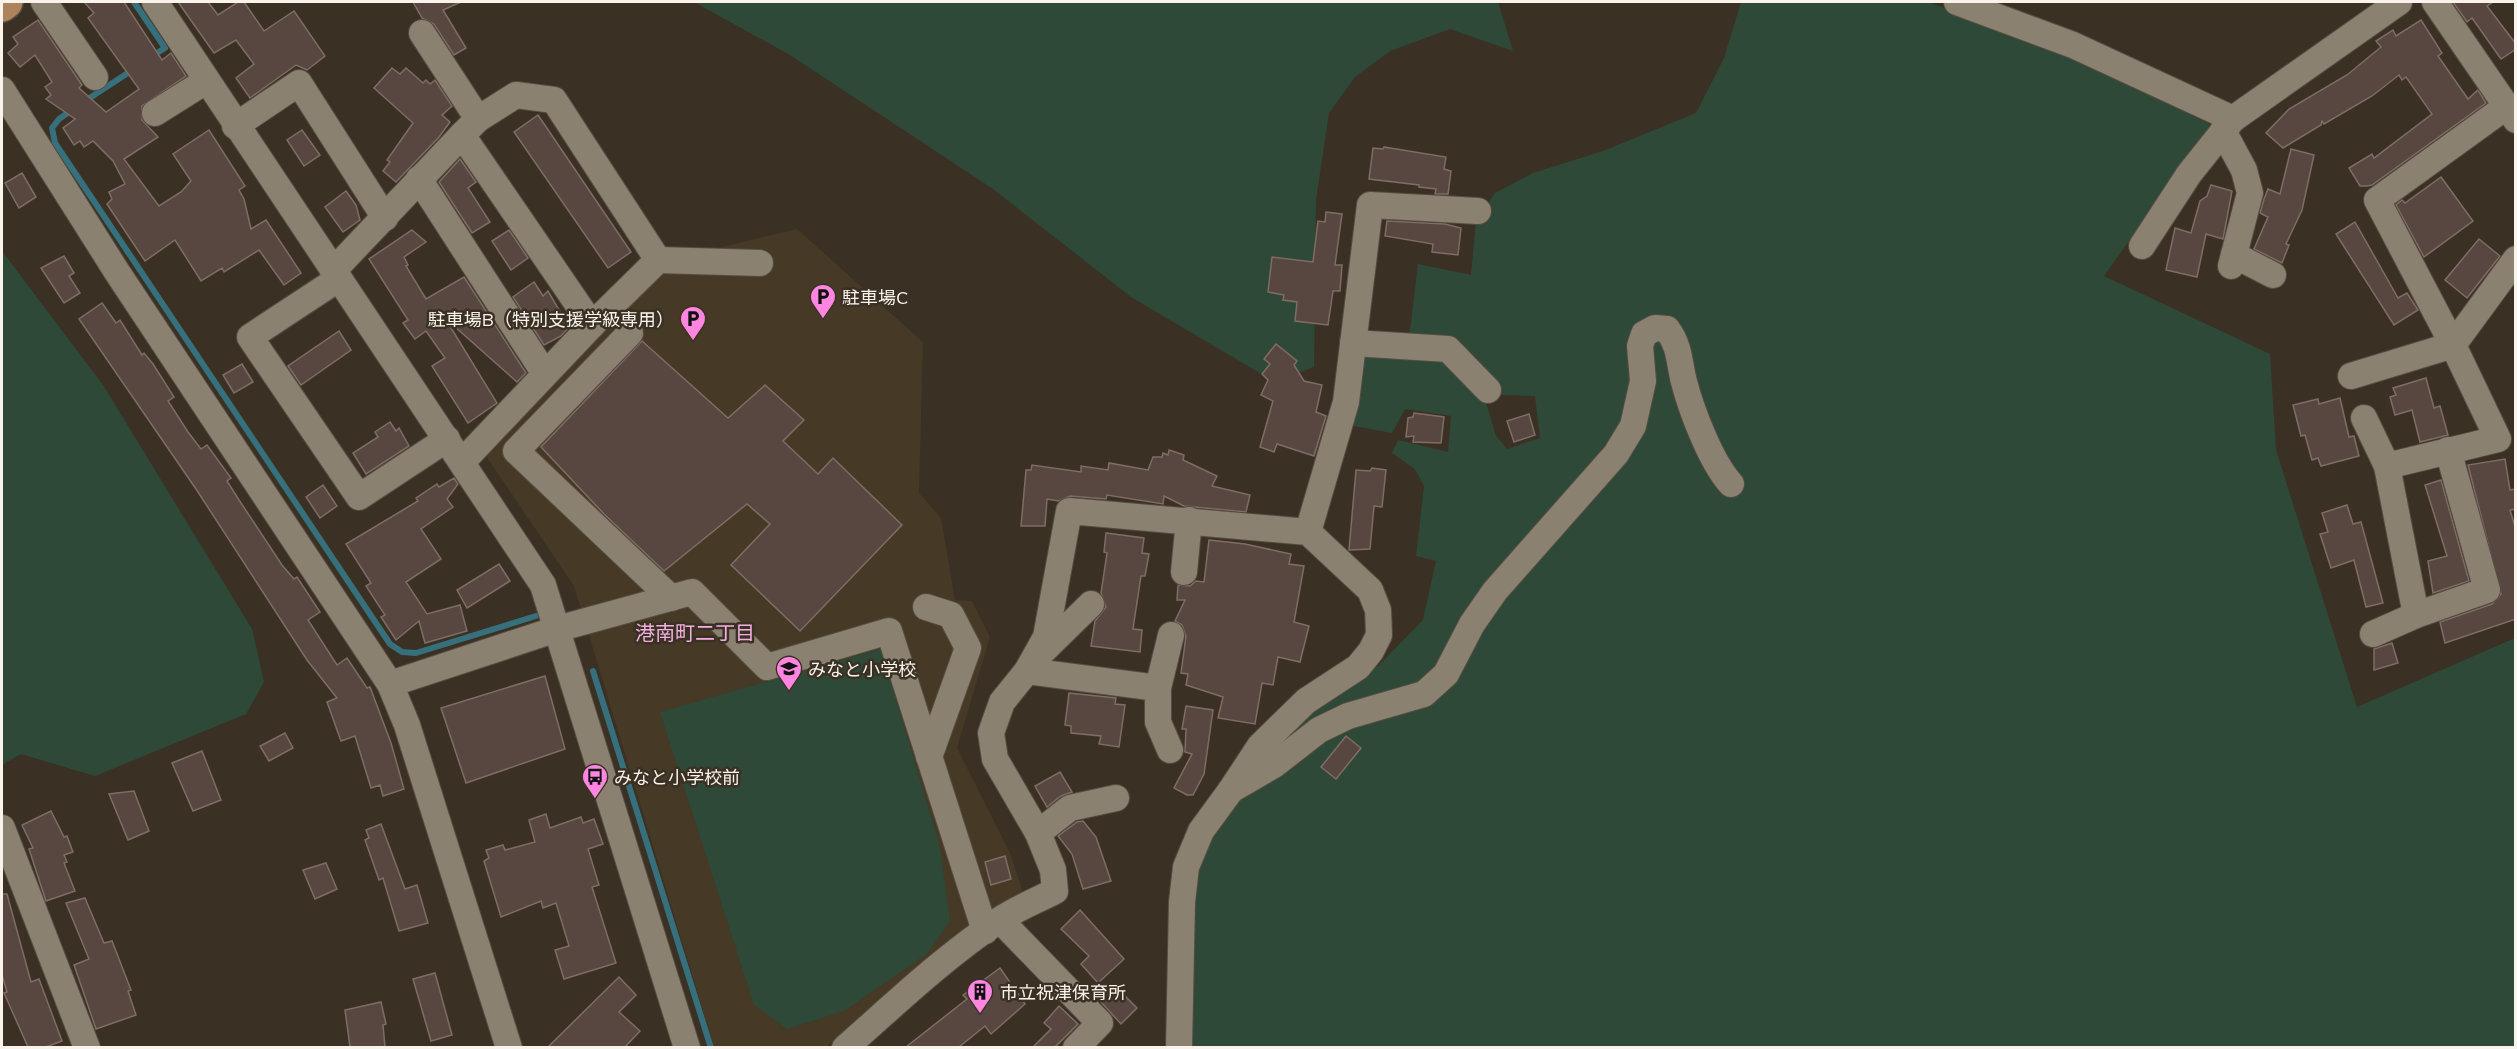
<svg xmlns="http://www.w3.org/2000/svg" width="2517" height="1049" viewBox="0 0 2517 1049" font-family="Mulish,'Noto Sans JP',sans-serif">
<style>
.built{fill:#463925}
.green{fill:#2e4938}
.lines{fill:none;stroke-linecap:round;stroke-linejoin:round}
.stream{stroke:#36707c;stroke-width:6}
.building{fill:#584740;stroke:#7f6c65;stroke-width:1.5}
.minor-casing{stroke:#554d42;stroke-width:28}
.major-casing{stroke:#554d42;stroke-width:36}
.minor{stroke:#8b8171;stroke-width:26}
.major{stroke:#ad835c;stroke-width:33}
.labels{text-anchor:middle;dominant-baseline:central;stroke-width:5;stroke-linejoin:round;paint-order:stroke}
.poi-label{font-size:18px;fill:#f9f3eb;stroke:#3a3124;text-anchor:start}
.neighbourhood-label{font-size:20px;fill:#f3afdf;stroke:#3a3124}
</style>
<rect width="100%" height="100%" fill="#3a3124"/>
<path class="built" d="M797 229 923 342 919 493 941 518 955 600 972 601 990 637 957 748 1010 853 1024 895 958 933 827 1047H714L574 586 486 456 663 261Z"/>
<g class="green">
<path d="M694 2H1498L1513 51 1450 29 1390 51 1355 77 1329 113 1316 200 1314 367 1275 382 1131 297 993 189 790 55Z"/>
<path d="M1741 2H1928L2070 55 2211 125 2104 276 2270 354 2276 450 2357 707 2515 638V1047L1184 1048 1190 868 1229 803 1308 704 1378 666 1423 620 1436 561 1416 556 1424 486 1415 469 1392 453 1398 440 1448 452 1451 416 1405 409 1392 433 1349 425 1358 348 1442 352 1485 399 1496 436 1507 449 1540 438 1535 396 1501 395 1452 344 1409 339 1418 264 1471 275 1476 221 1495 193 1533 173 1603 151 1696 113 1724 58Z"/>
<path d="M2 251 103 385 252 629 264 682 246 714 95 776 21 754 2 765Z"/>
<path d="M881 649 940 847 950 921 928 953 844 1011 787 1029 754 1005 660 712Z"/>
</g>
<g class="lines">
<g class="stream">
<path d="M134 2 165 48 152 56"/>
<path d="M85 101 134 69"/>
<path d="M72 110 59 119 52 128 55 143 390 644 402 652 416 653 536 616"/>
<path d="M593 671 711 1048"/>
</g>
</g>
<g class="building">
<path d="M84 2H124L162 60 171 53 186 76 142 106V120L158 137 124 159 159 206 181 192 191 181 173 154 209 130 245 186 239 190 244 199 251 229 266 220 301 273 284 285 259 250 224 272 222 268 201 281 175 240 145 261 107 204 112 199 109 192 125 184 113 161 93 141 84 147 80 141 74 145 63 128 75 119 46 99 51 95 45 87 52 82 35 55 20 67 8 53 18 44 13 37 38 20 82 85 79 88 106 112 139 89 88 18 94 13Z"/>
<path d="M178 2H208L218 15 238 2H244L264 31 294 11 325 56 307 70 296 65 250 98 236 78 254 64 236 40 214 53Z"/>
<path d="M413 2H461L443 10 466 48 454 55 434 24 422 18Z"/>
<path d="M2453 2H2493L2487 6 2516 44V49L2501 59 2472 18 2467 22Z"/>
<path d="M2421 20 2442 53 2438 56 2468 99 2478 90 2486 103 2372 185 2367 186H2360L2349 168 2372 154 2374 158 2432 114 2406 77 2402 80 2399 75 2372 96 2324 124 2322 121 2321 125 2283 148 2266 133 2289 109 2347 75 2381 47 2376 41 2393 30 2396 36Z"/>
<path d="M392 68 400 74 406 68 423 83 426 80 430 84 435 80 452 106 442 115 450 122 439 137 396 182 383 171 390 162 387 160 413 123 374 88Z"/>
<path d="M538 115 631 252 608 268 514 132Z"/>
<path d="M302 130 320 155 304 166 287 140Z"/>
<path d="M1384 147 1446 157 1444 169 1451 171 1448 194H1435L1436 189 1419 187V185L1369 179 1373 148 1383 149Z"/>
<path d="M2291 149 2314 155 2302 210 2286 244 2289 245 2282 263 2254 249 2268 217 2260 213 2264 199 2268 189 2280 194Z"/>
<path d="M460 159 476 182 468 188 490 222 472 233 439 182Z"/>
<path d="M22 173 36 197 19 208 5 183Z"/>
<path d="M2441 177 2473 221 2424 257 2396 205 2402 200 2405 203Z"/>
<path d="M2211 185 2232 191 2223 239 2206 234 2197 277 2166 270 2175 228 2191 233 2200 201 2207 196Z"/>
<path d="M346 191 356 205 360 220 343 232 325 207Z"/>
<path d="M1326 212 1342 214 1335 265H1342L1340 291H1333L1328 325 1295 321 1297 302 1283 300 1284 295 1268 292 1272 257 1313 262 1318 221 1325 222Z"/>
<path d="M1387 221 1445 224 1461 228 1458 255 1432 252 1433 244 1385 236Z"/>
<path d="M2355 222 2398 298 2407 293 2418 310 2394 325 2336 234Z"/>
<path d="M412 230 426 242 404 257 408 265 406 266 426 299 464 277 526 373 517 382 445 318 497 403 468 423 432 366 445 358 426 331 415 339 403 323 408 320 369 259Z"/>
<path d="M509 230 528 258 511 270 492 241Z"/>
<path d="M2479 239 2500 256 2467 298 2445 280Z"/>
<path d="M64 256 74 273 69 276 80 293 64 303 41 268Z"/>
<path d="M534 282 543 296 548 291 569 327 561 336 544 345 513 297Z"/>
<path d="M102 303 116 323 120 320 142 355 144 353 153 364 174 397 168 401 188 432 201 449 207 445 231 478 227 481 239 500 282 565 294 579 297 577 320 612 308 620 337 665 347 658 367 688 370 687 391 743 404 789 383 796 380 785 371 788 355 736 341 741 327 702 337 698 307 660 196 489 79 319Z"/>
<path d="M339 331 351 350 301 385 288 366Z"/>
<path d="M642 341 728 418 765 385 804 420 783 441 818 474 833 458 902 525 800 631 731 565 770 524 747 504 664 571 604 514 541 447Z"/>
<path d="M1276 344 1297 361 1294 365 1304 381 1322 385 1316 412 1326 416 1314 456 1277 444 1274 452 1260 447 1273 401 1261 395 1268 380 1262 374 1270 364 1264 359Z"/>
<path d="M242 364 253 382 234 393 223 375Z"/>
<path d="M2426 378 2434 408 2440 406 2448 435 2420 442 2412 410 2395 415 2390 397 2396 395 2393 388Z"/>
<path d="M2340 398 2349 437 2354 436 2359 456 2321 466 2318 458 2312 460 2305 435 2301 436 2293 405 2318 399 2319 404Z"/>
<path d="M1414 413 1444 417 1441 443 1413 442 1414 436 1406 437 1408 418 1413 417Z"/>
<path d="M1529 414 1535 435 1514 442 1507 421Z"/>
<path d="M390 422 396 431 399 428 409 446 366 474 353 453 378 437 375 432Z"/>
<path d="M1169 450 1184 455 1183 460 1217 476 1212 486 1250 495 1246 512 1184 506 1164 496 1163 504 1107 495 1106 499 1070 496 1059 501 1047 499 1045 526H1021L1026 470H1031L1032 465 1081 472V466L1108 470 1109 463 1148 470 1153 457H1162L1163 453 1168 455Z"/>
<path d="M2505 459 2510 490 2516 489V509L2510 510 2516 530V619L2445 643 2440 622 2492 604 2501 594 2468 465Z"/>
<path d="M1372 468 1386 470 1382 507 1374 506 1370 549 1349 550 1356 470 1370 471Z"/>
<path d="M454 478 458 484 447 499 453 507 421 529 441 559 406 582 427 614 460 605 467 631 425 643 419 621 396 640 381 617 385 615 366 586 371 583 346 544 418 501 416 498 437 484 439 487Z"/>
<path d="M2441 480 2469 581 2433 593 2428 561 2447 556 2425 485Z"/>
<path d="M323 485 337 506 320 518 306 497Z"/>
<path d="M2347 505 2353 524 2361 522 2383 603 2366 607 2354 560 2331 568 2320 534 2328 532 2322 513Z"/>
<path d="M1106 533 1144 538 1142 553 1149 554 1145 576H1141L1133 629 1142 630 1140 652 1091 646 1095 621 1106 607 1101 593 1107 553 1104 552Z"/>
<path d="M1209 540 1245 544 1291 554 1289 564 1304 566 1294 622 1309 626 1300 662 1278 657 1273 685 1262 683 1255 724 1218 718 1223 697 1186 685 1188 674 1181 673 1186 636 1182 625 1175 621 1185 600H1177L1178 585 1190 586 1196 581 1204 582Z"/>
<path d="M499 564 510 581 467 608 457 590Z"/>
<path d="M2392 643 2398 663 2374 670V649Z"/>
<path d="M545 676 565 749 466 783 441 708Z"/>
<path d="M1069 693 1116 698 1115 704 1125 705 1119 747 1099 744 1101 736 1071 733V726L1065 725Z"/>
<path d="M1186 706 1213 710 1204 774 1193 795H1187L1174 788 1192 754 1185 752 1186 729H1182Z"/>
<path d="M285 733 293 748 269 761 260 746Z"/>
<path d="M1346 736 1361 748 1336 779 1321 767Z"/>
<path d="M202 751 221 800 193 811 172 763Z"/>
<path d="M1060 772 1072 792 1061 796 1047 807 1035 786Z"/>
<path d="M134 791 149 831 128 840 109 794Z"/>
<path d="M51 811 64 837 67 836 73 852 64 855 67 862 64 863 75 891 46 901 29 849 33 848 22 825Z"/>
<path d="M546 814 550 828 581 817 583 823 594 819 603 844 588 849 599 885 592 887 616 963 564 979 555 950 569 946 556 903 543 908 541 901 501 917 484 861 489 858 486 850 503 845 505 850 535 842 529 820Z"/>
<path d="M1083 821 1096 837 1111 881 1083 889 1072 854 1058 836 1077 822Z"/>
<path d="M381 824 405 889 417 885 428 923 399 931 383 878 379 880 365 840 369 838 366 830Z"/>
<path d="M1005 856 1011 879 991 885 985 862Z"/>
<path d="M326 863 337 889 315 899 303 870Z"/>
<path d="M2 894H7L31 982 39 979 62 1041 46 1047H28L4 993 7 992 2 975Z"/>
<path d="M85 898 104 943 112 941 131 990 128 991 136 1015 96 1029 74 965 89 959 66 903Z"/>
<path d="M1080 910 1124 959 1098 983 1081 964 1089 956 1061 929Z"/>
<path d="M1000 968 1025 1004 991 1034 985 1026 959 1047H906L967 999 963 995Z"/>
<path d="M435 973 452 1035 431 1041 413 979Z"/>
<path d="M619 977 636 995 619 1012 640 1031 625 1047H548Z"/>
<path d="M1116 987 1137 1008 1121 1024 1101 1002Z"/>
<path d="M381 1002 386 1024 383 1025 385 1047H350L345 1010Z"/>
<path d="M1059 1006 1078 1024 1055 1047H1033L1051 1029 1044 1023Z"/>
</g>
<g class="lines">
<defs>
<g id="minor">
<path d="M44 2 95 77"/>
<path d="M155 2 543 585 687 1048"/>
<path d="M1957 2 2073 45 2233 119"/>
<path d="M2435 2 2516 120"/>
<path d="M422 33 478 119"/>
<path d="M2 90 117 272 390 684 407 725 509 1048"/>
<path d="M155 113 206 81"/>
<path d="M235 126 299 83 385 218"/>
<path d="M2223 131 2244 170 2250 193 2231 266"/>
<path d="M462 135 478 119 516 95 554 100 658 260 592 325 463 461"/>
<path d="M419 179 545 374"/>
<path d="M2142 246 2189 174 2233 119 2399 2"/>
<path d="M2234 255 2273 275"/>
<path d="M658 260 760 263"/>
<path d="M333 271 462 135 592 325"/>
<path d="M338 279 250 337 359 497 447 439"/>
<path d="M630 333 516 451 671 598"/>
<path d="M1353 343 1448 349 1488 390"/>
<path d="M2351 376 2453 345 2516 259"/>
<path d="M2364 418 2387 466 2416 615"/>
<path d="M2387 466 2498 439 2453 345 2377 200 2507 106"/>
<path d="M1308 532 1346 402 1370 205 1478 211"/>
<path d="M1184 572 1189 520"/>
<path d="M926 607 951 615 968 648 929 757"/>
<path d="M2373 634 2416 615 2487 590 2448 450"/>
<path d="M1042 652 1091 604"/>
<path d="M1027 671 1158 688"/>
<path d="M390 684 557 629 692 592 767 667 889 631 985 931"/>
<path d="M1170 750 1158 722V688L1171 635"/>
<path d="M2 828 87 1048"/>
<path d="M1038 833 1070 808 1116 798"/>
<path d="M1000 920 1100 1023 1076 1048"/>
<path d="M845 1048C895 1004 943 958 998 921 1015 909 1036 901 1055 891L1053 870 1038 833 995 759 991 733 1002 702 1027 671 1046 637 1069 511 1308 532 1370 590 1378 610 1379 635 1371 651 1358 667 1306 701 1260 746 1231 790"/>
<path d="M1179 1048 1182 902 1186 867 1201 831 1231 790 1274 765 1319 730 1348 716 1424 694 1446 674 1472 624 1495 591 1616 454 1633 426 1643 381 1640 346 1644 334 1655 328 1667 329C1680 346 1679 362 1684 382 1692 412 1711 462 1731 484"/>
</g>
<path id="major" d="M2 5 6 2"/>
</defs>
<use href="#minor" class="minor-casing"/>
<use href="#major" class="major-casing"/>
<use href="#minor" class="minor"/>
<use href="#major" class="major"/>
</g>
<defs>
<symbol id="parking-pin" viewBox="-11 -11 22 30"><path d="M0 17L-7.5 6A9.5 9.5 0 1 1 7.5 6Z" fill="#fe85e0" stroke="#3a3124"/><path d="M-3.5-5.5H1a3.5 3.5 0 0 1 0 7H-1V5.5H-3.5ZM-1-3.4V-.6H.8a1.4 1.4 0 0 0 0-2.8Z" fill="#111"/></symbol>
<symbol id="school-pin" viewBox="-11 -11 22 30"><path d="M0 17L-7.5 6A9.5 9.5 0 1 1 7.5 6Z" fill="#fe85e0" stroke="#3a3124"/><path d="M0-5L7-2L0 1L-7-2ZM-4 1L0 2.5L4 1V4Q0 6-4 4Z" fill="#111"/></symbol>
<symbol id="bus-pin" viewBox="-11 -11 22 30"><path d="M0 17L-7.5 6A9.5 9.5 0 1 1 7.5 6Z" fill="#fe85e0" stroke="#3a3124"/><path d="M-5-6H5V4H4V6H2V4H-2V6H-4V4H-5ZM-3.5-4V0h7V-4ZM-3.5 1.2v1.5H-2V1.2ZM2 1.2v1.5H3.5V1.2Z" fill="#111"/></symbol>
<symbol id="building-pin" viewBox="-11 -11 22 30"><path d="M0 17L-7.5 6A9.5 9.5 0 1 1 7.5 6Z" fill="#fe85e0" stroke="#3a3124"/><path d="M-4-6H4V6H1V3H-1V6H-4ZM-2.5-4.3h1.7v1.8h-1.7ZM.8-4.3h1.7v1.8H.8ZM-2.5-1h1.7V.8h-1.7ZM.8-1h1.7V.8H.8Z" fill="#111"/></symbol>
</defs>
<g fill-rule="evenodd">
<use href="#parking-pin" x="808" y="282" width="30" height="40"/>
<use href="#parking-pin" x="678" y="304" width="30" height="40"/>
<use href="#school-pin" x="774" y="654" width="30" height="40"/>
<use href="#bus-pin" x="580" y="762" width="30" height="40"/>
<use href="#building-pin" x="965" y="977" width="30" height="40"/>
</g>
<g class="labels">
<g class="poi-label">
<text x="842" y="297">駐車場C</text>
<text x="674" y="319" text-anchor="end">駐車場B（特別支援学級専用）</text>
<text x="808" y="669">みなと小学校</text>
<text x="614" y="777">みなと小学校前</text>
<text x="1000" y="992">市立祝津保育所</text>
</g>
<g class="neighbourhood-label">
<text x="695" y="632">港南町二丁目</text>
</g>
</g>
<rect width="2517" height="1049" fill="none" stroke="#f9f3eb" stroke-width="6"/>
</svg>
